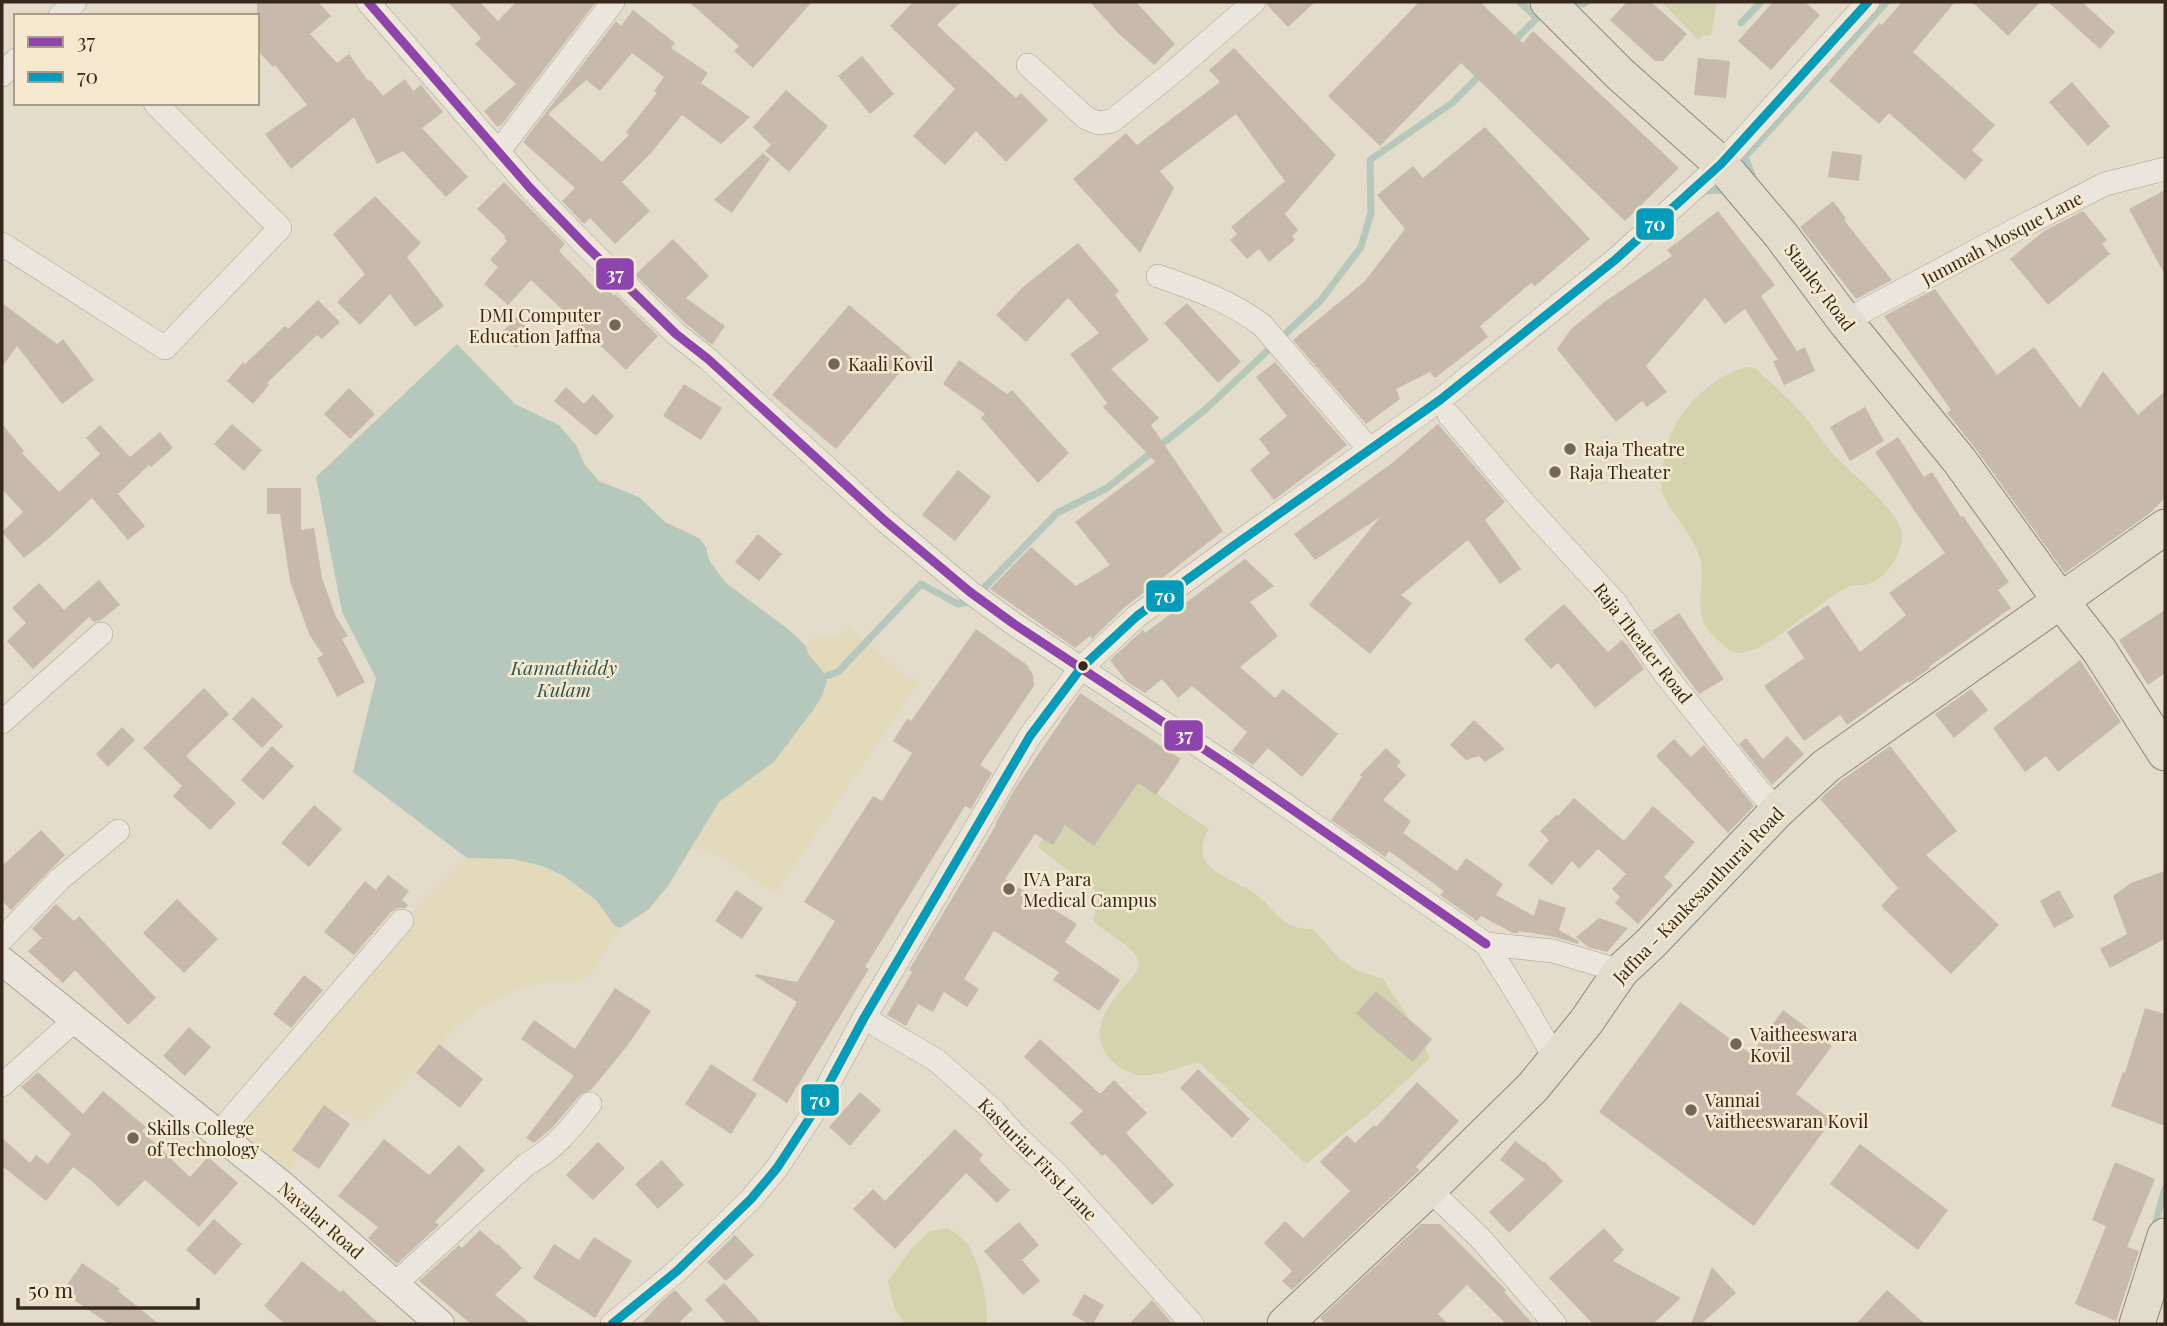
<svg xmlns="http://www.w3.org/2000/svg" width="2167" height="1326" viewBox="0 0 2167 1326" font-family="'Playfair Display',serif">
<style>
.farmland{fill:#e2dabb}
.green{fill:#d3d3ad}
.water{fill:#b6c8bc}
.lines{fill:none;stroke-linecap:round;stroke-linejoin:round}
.stream{stroke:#b6c8bc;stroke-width:7}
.building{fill:#c7baac;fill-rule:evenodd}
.minor-casing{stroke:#a8a195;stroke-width:24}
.tertiary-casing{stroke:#a8a195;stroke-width:30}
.primary-casing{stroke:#8d867b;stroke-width:37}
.minor{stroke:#ebe6dd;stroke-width:23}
.tertiary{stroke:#ebe6dd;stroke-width:28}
.primary{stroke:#e2dcce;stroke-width:35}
.bus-1-casing{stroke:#f5e9d0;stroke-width:14}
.bus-2-casing{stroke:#f5e9d0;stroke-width:14}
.bus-1{stroke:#8e44ad;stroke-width:9}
.bus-2{stroke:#059cbc;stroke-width:9}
.poi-dot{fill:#73675a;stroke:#f5e9d0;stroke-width:2.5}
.bus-dot{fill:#36281d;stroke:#f5e9d0;stroke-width:2.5}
.labels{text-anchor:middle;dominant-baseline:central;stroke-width:5;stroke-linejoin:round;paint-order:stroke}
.street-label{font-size:18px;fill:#36281d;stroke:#f5e9d0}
.poi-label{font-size:18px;fill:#36281d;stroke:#f5e9d0;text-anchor:start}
.water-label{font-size:19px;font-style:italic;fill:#2c5552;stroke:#f5e9d0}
.line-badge{stroke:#f5e9d0;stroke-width:2.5}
.badge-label{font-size:19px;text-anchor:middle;font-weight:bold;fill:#fff}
</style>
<rect width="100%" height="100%" fill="#e3dccb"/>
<g class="farmland">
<path d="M850 627 904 675 920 681 775 894 723 858 702 849 691 848 719 802 759 774 797 734 822 696 827 681 822 670 809 655 805 645 807 642 811 639 837 637Z"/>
<path d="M467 858 513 859 542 866 564 876 596 900 614 924 620 928 591 974 578 982H545L513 991 484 1006 461 1022 361 1123 349 1115 337 1112 324 1117 301 1150 283 1186 217 1135 402 921Z"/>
</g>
<g class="green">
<path d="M1662 2H1717L1711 35 1703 36 1698 40Z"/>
<path d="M1745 367 1755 368C1769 381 1784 394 1797 408 1811 422 1820 439 1833 454 1850 472 1898 510 1902 533 1904 545 1894 564 1886 572 1883 576 1874 582 1869 584 1863 586 1855 584 1848 587 1833 594 1818 607 1804 617 1788 628 1750 661 1731 651 1727 649 1722 644 1719 641 1689 616 1705 595 1701 563 1696 537 1673 517 1663 494 1661 488 1662 479 1663 473 1663 425 1700 382 1745 367Z"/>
<path d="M1127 774 1209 829C1186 868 1229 877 1254 893 1275 908 1280 930 1312 929L1341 960 1358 971 1383 979 1424 1042 1429 1059 1374 1110 1306 1164 1201 1064 1196 1063C1164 1070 1139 1089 1110 1059 1086 1032 1109 1004 1127 983 1132 978 1138 972 1139 965 1140 947 1104 935 1094 920L1098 897 1094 890 1038 847 1053 818Z"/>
<path d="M948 1228C955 1233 965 1239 969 1246 980 1265 988 1302 987 1324H905L895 1309 888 1281 912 1248 931 1231Z"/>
</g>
<path class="water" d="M457 344 515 404 559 425 576 445 585 465 599 481 639 497 665 522 699 538 706 547 709 560 726 583 788 629 805 645 809 655 822 670 827 681 822 696 814 709 774 762 719 802 668 886 649 909 620 928 614 925 596 900 564 876 542 866 513 859 467 858 353 772 376 678 342 612 316 477Z"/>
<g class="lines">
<g class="stream">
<path d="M1520 2 1537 18"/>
<path d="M1575 2 1583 4 1586 2"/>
<path d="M1741 23 1761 2"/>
<path d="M1511 44 1537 18 1546 12"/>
<path d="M1755 182 1745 157 1887 2"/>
<path d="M1701 194 1704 191 1726 190"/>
<path d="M981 591 1057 513 1107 488 1206 409 1321 300 1361 247 1371 213 1370 160 1452 103 1483 72"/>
<path d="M817 679 838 672 921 584 958 604 970 602"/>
<path d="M2154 1229 2165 1188"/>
</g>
</g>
<g class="building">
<path d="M257 2H318L331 16 310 34 337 63 349 54 368 81 370 80 383 96 405 79 413 91 421 85 443 112 422 128 468 177 446 197 403 151 377 164 354 117 291 169 265 134 307 105 275 65 273 67 257 50Z"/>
<path d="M448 2H480L498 21 516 2H596L502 124 497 127 484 111 516 84 475 44 481 38Z"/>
<path d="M689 2H812L753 68 734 51 739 46Z"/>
<path d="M913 2H961L937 25 1016 98 1021 93 1048 120 1006 162 976 131 945 165 913 136 955 89 890 26Z"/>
<path d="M1090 2H1136L1175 44 1154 65 1118 33Z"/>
<path d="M1268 2H1315L1288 27 1267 5Z"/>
<path d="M1419 2H1480L1523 43 1533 31 1679 168 1625 221 1461 63 1380 146 1328 96Z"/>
<path d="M1627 2H1651L1687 34 1663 61H1655L1610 20Z"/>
<path d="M1773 2H1805L1820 15 1771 70 1738 41Z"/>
<path d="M1902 2H1955L1913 52 1995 125 1972 150 1983 160 1965 180 1889 113 1879 124 1829 81 1879 23 1882 25Z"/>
<path d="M1972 2H2040L2008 36Z"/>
<path d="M2048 2H2082L2115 32 2100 49Z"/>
<path d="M633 10 675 43 671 48 708 73 701 83 750 117 721 144 682 115 651 153 622 182 650 211 615 244 590 218 584 224 562 201 575 188 523 142 616 21 621 26ZM632 53 664 77 654 91 657 93 626 132 629 135 602 162 548 114 586 80 600 91Z"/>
<path d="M1234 48 1336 155 1285 214 1298 230 1292 236 1295 240 1269 262 1259 249 1247 259 1230 240 1237 234 1231 227 1285 181 1236 114 1160 171 1174 188 1140 253 1073 179 1126 133 1137 145 1220 82 1209 70Z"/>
<path d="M862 56 894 94 870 114 838 76Z"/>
<path d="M1698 58 1730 61 1726 98 1694 95Z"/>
<path d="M2072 82 2110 126 2088 146 2049 102Z"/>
<path d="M786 90 828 126 789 172 765 151 771 145 753 127Z"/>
<path d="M1485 127 1590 239 1535 286 1531 283 1480 326 1488 337 1435 378 1430 372 1396 389 1400 399 1366 424 1293 340 1364 282 1405 229 1377 195 1413 166 1423 178Z"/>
<path d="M1832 151 1862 155 1859 181 1828 177Z"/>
<path d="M763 153 770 159 732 213 714 200Z"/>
<path d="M504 182 565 244 559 251 601 294 606 288 614 296 615 294 658 336 626 370 531 280 508 305 484 284 498 267 490 260 507 241 504 238 506 237 477 209Z"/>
<path d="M2165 190V275L2129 209Z"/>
<path d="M375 196 421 243 407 257 444 306 415 327 390 294 360 325 337 302 365 274 333 234Z"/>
<path d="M1833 201 1846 218 1844 220 1892 280 1856 299 1800 227Z"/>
<path d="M1718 211 1775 285 1761 296 1797 351 1805 347 1815 371 1784 385 1773 361 1778 360 1745 309 1725 324 1705 298 1646 366 1667 392 1647 407 1642 401 1616 422 1557 349 1571 329 1603 303 1672 256 1667 250Z"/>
<path d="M2083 211 2107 240 2102 244 2110 254 2048 305 2010 259 2044 231Z"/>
<path d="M673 239 709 276 686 298 725 326 712 345 685 323 635 275Z"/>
<path d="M1078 243 1119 291 1115 295 1149 340 1111 369 1159 418 1151 425 1223 531 1125 607 1092 639 1090 636 1075 648 990 589 1031 547 1076 586 1110 565 1075 522 1155 462 1103 407 1107 403 1070 354 1099 333 1068 298 1026 342 996 315 1023 287Z"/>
<path d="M1935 289 1997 375 2034 347 2080 408 2103 371 2138 415 2165 391V498L2149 514 2065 573 1975 448 1947 413 1951 410 1884 316Z"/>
<path d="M318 300 340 322 322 339 317 335 267 383 269 385 253 404 227 381 243 362 245 364 285 326 288 329Z"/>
<path d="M2 303 57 344 63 339 94 380 62 404 17 346 2 367Z"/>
<path d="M1187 303 1241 362 1218 383 1164 323Z"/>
<path d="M849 305 912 358 836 449 772 395Z"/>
<path d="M517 317 532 332 516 348 501 333Z"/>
<path d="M959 360 1007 394 1012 390 1069 453 1038 483 981 418 985 414 943 384Z"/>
<path d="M1275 362 1347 445 1274 500 1250 470 1270 453 1259 439 1287 416 1256 377Z"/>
<path d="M684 384 722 408 701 440 663 416Z"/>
<path d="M566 387 584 404 593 394 614 416 596 436 554 401Z"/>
<path d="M349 388 375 414 350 439 324 414Z"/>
<path d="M1865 407 1884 441 1850 461 1830 427Z"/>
<path d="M2 424 24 451 22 453 59 492 100 454 86 438 100 425 130 457 160 432 173 448 151 467 149 465 118 494 145 526 128 540 92 498 48 539 24 558 2 532 23 512 2 489Z"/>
<path d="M232 424 262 450 244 471 214 444Z"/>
<path d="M1438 424 1505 502 1485 520 1521 569 1500 584 1468 540 1401 595 1412 603 1370 654 1309 605 1380 517 1315 560 1294 534 1392 463Z"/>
<path d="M1898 437 1924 477 1932 472 1961 517 1963 516 2009 582 1998 590 2011 608 1929 667 1930 668 1909 683 1908 681 1847 725 1840 715 1804 741 1764 686 1804 658 1787 632 1828 605 1860 652 1906 615 1889 593 1945 553 1916 513 1875 452Z"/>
<path d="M958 470 991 497 955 541 922 515Z"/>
<path d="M267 488H301V530L314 528 322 578 336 617 348 636 342 639 365 682 337 697 317 658 323 655 309 634 290 581 280 514H267Z"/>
<path d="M758 534 782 554 759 581 735 562Z"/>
<path d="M1245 559 1274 586 1250 602 1278 636 1240 667 1275 698 1283 689 1338 734 1302 777 1268 748 1253 765 1232 751 1247 732 1192 686 1178 698 1162 679 1145 693 1127 682 1110 660 1143 630 1145 633Z"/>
<path d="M99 580 120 605 101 620 94 622 89 617 33 669 7 641 26 623 12 608 39 583 64 610Z"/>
<path d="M1564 604 1608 652 1622 640 1628 646 1644 669 1595 708 1558 663 1551 669 1524 639Z"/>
<path d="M2165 610V673L2148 685 2119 640Z"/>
<path d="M1679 613 1724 679 1699 694 1652 631Z"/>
<path d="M976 629 1027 665 1033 675 1034 686 980 765 992 773 971 809 965 806 865 967 869 969 787 1103 752 1080 797 1002 755 976 756 974 797 982 835 921 804 902 873 796 882 801 912 753 893 741 907 719 911 721Z"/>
<path d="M2080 660 2121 722 2058 772 2046 756 2025 772 1993 728Z"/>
<path d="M204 688 229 714 186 756 236 803 210 830 173 796 182 786 143 748Z"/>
<path d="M1971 689 1988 710 1954 738 1935 714Z"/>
<path d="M1080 693 1181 759 1156 795 1138 783 1094 846 1065 825 1053 845 1035 834 1005 879 1077 924 1065 942 1120 980 1099 1011 1053 980 1059 972 994 931 964 979 979 989 967 1007 944 992 933 1012 918 1004 906 1026 887 1015 912 972 909 970 996 825 995 824 1016 787Z"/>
<path d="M253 697 283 726 262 748 232 719Z"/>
<path d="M1474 720 1505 749 1485 762 1479 756 1466 760 1450 745Z"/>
<path d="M122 727 135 740 108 767 96 754Z"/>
<path d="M1787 736 1804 754 1772 785 1739 744 1746 738 1763 759Z"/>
<path d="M1674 739 1691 757 1704 745 1754 806 1728 833 1656 756Z"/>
<path d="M272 746 294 766 263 800 241 780Z"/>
<path d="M1890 746 1957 831 1926 855 1999 925 1951 974 1881 906 1898 888 1820 799 1839 782Z"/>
<path d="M1386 748 1401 762 1397 766 1406 775 1383 800 1411 821 1403 833 1457 871 1466 858 1503 884 1496 895 1534 916 1539 899 1566 908 1559 930 1579 941 1578 944 1555 937 1519 931 1518 933H1513L1481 916 1477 921 1440 895 1444 891 1389 851 1385 857 1331 820 1362 777 1360 775Z"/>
<path d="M1574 798 1624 841 1653 806 1695 842 1664 877 1673 885 1638 924 1615 903 1620 897 1612 889 1626 874 1598 849 1579 869 1572 861 1552 885 1528 865 1549 840 1540 831 1556 815 1558 816Z"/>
<path d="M314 805 342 829 309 867 281 843Z"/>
<path d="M41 830 65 855 11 910 2 901V866Z"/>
<path d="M2165 871V939L2110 968 2100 949 2127 934 2113 896 2131 883Z"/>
<path d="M388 875 409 891 402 900 408 905 406 908H398L391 912 354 955 324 932 365 881 376 890Z"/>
<path d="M736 890 763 908 742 939 715 921Z"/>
<path d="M2059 890 2074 917 2054 928 2040 901Z"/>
<path d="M177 899 218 939 184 973 143 933Z"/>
<path d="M56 904 74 921 79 916 156 998 128 1025 75 970 63 983 28 951 42 938 32 929Z"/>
<path d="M1599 918 1628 928 1607 952 1588 947 1576 937Z"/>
<path d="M304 975 323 990 291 1028 273 1014Z"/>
<path d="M615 988 651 1011 628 1045 591 1090 580 1095 552 1128 534 1143 526 1138 574 1076 521 1039 534 1020 575 1049Z"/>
<path d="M1376 991 1432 1039 1413 1062 1356 1014Z"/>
<path d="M1680 1002 1751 1054 1783 1010 1832 1046 1796 1094 1832 1120 1754 1226 1599 1112Z"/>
<path d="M2145 1008 2165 1014V1126L2111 1106 2123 1072 2125 1073Z"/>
<path d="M189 1027 211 1047 185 1076 163 1056Z"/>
<path d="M1040 1039 1100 1094 1114 1080 1147 1113 1126 1133 1174 1185 1152 1205 1105 1154 1102 1156 1070 1123 1083 1111 1024 1057Z"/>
<path d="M439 1044 483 1079 460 1108 416 1073Z"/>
<path d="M711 1064 757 1094 731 1134 685 1104Z"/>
<path d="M1198 1069 1250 1119 1232 1138 1180 1088Z"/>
<path d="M38 1072 83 1114 103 1091 146 1127 142 1131 190 1177 208 1157 238 1183 199 1227 145 1180 118 1207 93 1182 73 1167 46 1201 2 1166V1138L30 1163 36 1155 48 1164 71 1134 21 1087Z"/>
<path d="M1417 1082 1459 1121 1416 1167 1420 1170 1292 1290 1282 1281 1292 1271 1264 1243 1285 1221 1303 1238 1350 1191 1320 1162 1347 1135 1355 1143 1374 1125 1376 1127Z"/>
<path d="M860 1092 881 1110 850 1146 829 1127Z"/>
<path d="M324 1105 350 1124 319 1169 292 1150Z"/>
<path d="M955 1129 983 1155 979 1160 1010 1190 997 1203 966 1173 895 1249 853 1209 873 1189 885 1201Z"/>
<path d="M384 1139 429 1175 459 1145 485 1170 435 1222 439 1225 397 1264 368 1238 378 1227 338 1196Z"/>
<path d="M1515 1141 1543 1162 1544 1161 1563 1181 1509 1233 1489 1212 1525 1179 1500 1160Z"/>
<path d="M598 1142 625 1168 593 1200 566 1175Z"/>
<path d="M1860 1144 1948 1210 1918 1250 1830 1184Z"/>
<path d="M662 1160 684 1185 658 1209 635 1184Z"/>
<path d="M2115 1162 2155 1179 2127 1247 2139 1251 2116 1321 2075 1304 2106 1226 2092 1220Z"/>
<path d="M214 1219 242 1244 215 1275 186 1250Z"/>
<path d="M1019 1222 1039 1245 1022 1260 1040 1281 1023 1295 984 1251Z"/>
<path d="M1421 1224H1440L1506 1290 1504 1292 1533 1324H1506L1467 1285 1438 1314 1448 1324H1326L1320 1318Z"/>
<path d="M1604 1228 1624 1250 1613 1261 1681 1298 1653 1324H1593L1549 1278Z"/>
<path d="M480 1230 497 1245 498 1244 522 1268 495 1295 531 1324H471L419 1281 459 1245 462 1248Z"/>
<path d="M735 1235 754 1255 726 1281 707 1262Z"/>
<path d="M594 1237 632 1261 595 1318 533 1278 554 1244 579 1260Z"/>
<path d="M302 1261 340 1292 343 1290 379 1324H285L264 1306Z"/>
<path d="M82 1263 120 1289 118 1291 159 1324H109L62 1292Z"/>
<path d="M1712 1267 1736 1293 1701 1324H1691Z"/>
<path d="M724 1283 762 1324H727L705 1300Z"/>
<path d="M675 1290 693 1309 678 1324H641L662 1301Z"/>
<path d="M1887 1290 1925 1324H1856Z"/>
<path d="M1084 1294 1104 1305 1093 1324H1089L1072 1315Z"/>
<path d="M1152 1300 1173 1324H1129Z"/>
</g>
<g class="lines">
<defs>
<g id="minor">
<path d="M368 2 530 188 586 246 676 334 708 359 884 520 970 592 1014 624 1228 765 1486 944"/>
<path d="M60 16 75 2"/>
<path d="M1028 65 1086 118 1098 123 1112 121 1178 68 1254 2"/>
<path d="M2 75 16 60"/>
<path d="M498 152 613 2"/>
<path d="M2 244 165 348 280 228 155 103"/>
<path d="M1158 276C1198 290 1228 300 1262 325L1370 450"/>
<path d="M1845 321 2013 231 2105 184 2165 169"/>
<path d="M1449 415 1525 504 1615 602 1664 673 1760 792 1778 810"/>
<path d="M2 722 101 634"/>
<path d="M2 939 60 879 118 831"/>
<path d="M864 1018 936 1060 994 1111 1015 1135 1056 1173 1192 1324"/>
<path d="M1556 1060 1526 1008 1486 944 1553 951 1621 971"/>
<path d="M2 1085 74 1021"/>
<path d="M217 1135 402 921"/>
<path d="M1429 1189 1480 1238 1555 1324"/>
<path d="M395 1284 527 1164C555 1149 571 1128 590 1104"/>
<path d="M612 1324 677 1271 751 1199 777 1168 813 1113 864 1018 1030 736 1081 668 1137 616 1239 542 1440 400 1615 260 1721 164 1868 2"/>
</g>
<path id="tertiary" d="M2 961 283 1186 440 1324"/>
<g id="primary">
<path d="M1548 2 1620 74 1721 164 1781 235 1845 321 1959 460 2060 600 2099 650 2165 753"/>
<path d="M1285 1324 1429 1189 1533 1087 1586 1022 1621 971 1651 943 1778 810 1826 766 2165 527"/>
<path d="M2137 1324 2165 1236"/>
</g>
</defs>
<use href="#minor" class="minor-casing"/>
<use href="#tertiary" class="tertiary-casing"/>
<use href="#primary" class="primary-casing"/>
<use href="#minor" class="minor"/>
<use href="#tertiary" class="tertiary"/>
<use href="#primary" class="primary"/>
<defs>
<path id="bus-1" d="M368 2 530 188 586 246 676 334 708 359 884 520 970 592 1014 624 1228 765 1486 944"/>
<path id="bus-2" d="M612 1324 677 1271 751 1199 777 1168 813 1113 864 1018 1030 736 1081 668 1137 616 1239 542 1440 400 1615 260 1721 164 1868 2"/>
</defs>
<use href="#bus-1" class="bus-1-casing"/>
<use href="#bus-2" class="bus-2-casing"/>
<use href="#bus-1" class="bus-1"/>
<use href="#bus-2" class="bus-2"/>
</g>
<g class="poi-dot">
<circle cx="615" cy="325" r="7"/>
<circle cx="834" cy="364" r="7"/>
<circle cx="1570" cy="449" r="7"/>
<circle cx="1555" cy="472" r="7"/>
<circle cx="1009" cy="889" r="7"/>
<circle cx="1736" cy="1044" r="7"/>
<circle cx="1691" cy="1110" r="7"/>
<circle cx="133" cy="1138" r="7"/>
</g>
<circle class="bus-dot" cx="1083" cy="666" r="6"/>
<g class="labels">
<g class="street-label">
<text transform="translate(2002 238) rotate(-28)">Jummah Mosque Lane</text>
<text transform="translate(1820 287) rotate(53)">Stanley Road</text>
<text transform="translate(1643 643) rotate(52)">Raja Theater Road</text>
<text transform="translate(1698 895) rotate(-46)">Jaffna - Kankesanthurai Road</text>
<text transform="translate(1038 1159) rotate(46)">Kasturiar First Lane</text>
<text transform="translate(321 1220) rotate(41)">Navalar Road</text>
</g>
<g class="poi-label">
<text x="601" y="315" text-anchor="end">DMI Computer<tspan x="601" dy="21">Education Jaffna</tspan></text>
<text x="848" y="364">Kaali Kovil</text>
<text x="1584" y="449">Raja Theatre</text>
<text x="1569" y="472">Raja Theater</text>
<text x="1023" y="879">IVA Para<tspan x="1023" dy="21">Medical Campus</tspan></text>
<text x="1750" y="1034">Vaitheeswara<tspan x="1750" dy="21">Kovil</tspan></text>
<text x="1705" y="1100">Vannai<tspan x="1705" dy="21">Vaitheeswaran Kovil</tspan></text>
<text x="147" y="1128">Skills College<tspan x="147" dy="21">of Technology</tspan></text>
</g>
<g class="water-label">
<text x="564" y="667">Kannathiddy<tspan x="564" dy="22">Kulam</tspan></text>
</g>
</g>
<g class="line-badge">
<rect x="1635" y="207" width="40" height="34" rx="7" fill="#059cbc"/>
<rect x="595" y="257" width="40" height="34" rx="7" fill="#8e44ad"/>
<rect x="1145" y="579" width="40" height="34" rx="7" fill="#059cbc"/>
<rect x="1163" y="719" width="41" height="33" rx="7" fill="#8e44ad"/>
<rect x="800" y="1083" width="40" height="34" rx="7" fill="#059cbc"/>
</g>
<g class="badge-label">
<text x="1655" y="231">70</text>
<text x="615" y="281">37</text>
<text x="1165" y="603">70</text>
<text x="1184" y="742">37</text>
<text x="820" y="1107">70</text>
</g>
<rect width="2167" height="1326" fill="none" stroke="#36281d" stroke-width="7"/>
<rect x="14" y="14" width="245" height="91" fill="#f5e9d0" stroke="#a99c88" stroke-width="2"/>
<rect x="28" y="37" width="35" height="10" fill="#8e44ad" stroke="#a99c88" stroke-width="2"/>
<text x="77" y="49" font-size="21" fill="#36281d">37</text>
<rect x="28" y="72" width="35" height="10" fill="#059cbc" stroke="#a99c88" stroke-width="2"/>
<text x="77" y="84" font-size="21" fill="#36281d">70</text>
<path d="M18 1298v10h180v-10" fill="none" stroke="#36281d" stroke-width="3.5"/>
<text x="28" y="1298" font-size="21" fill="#36281d" stroke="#f5e9d0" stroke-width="5" paint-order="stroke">50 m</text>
</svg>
